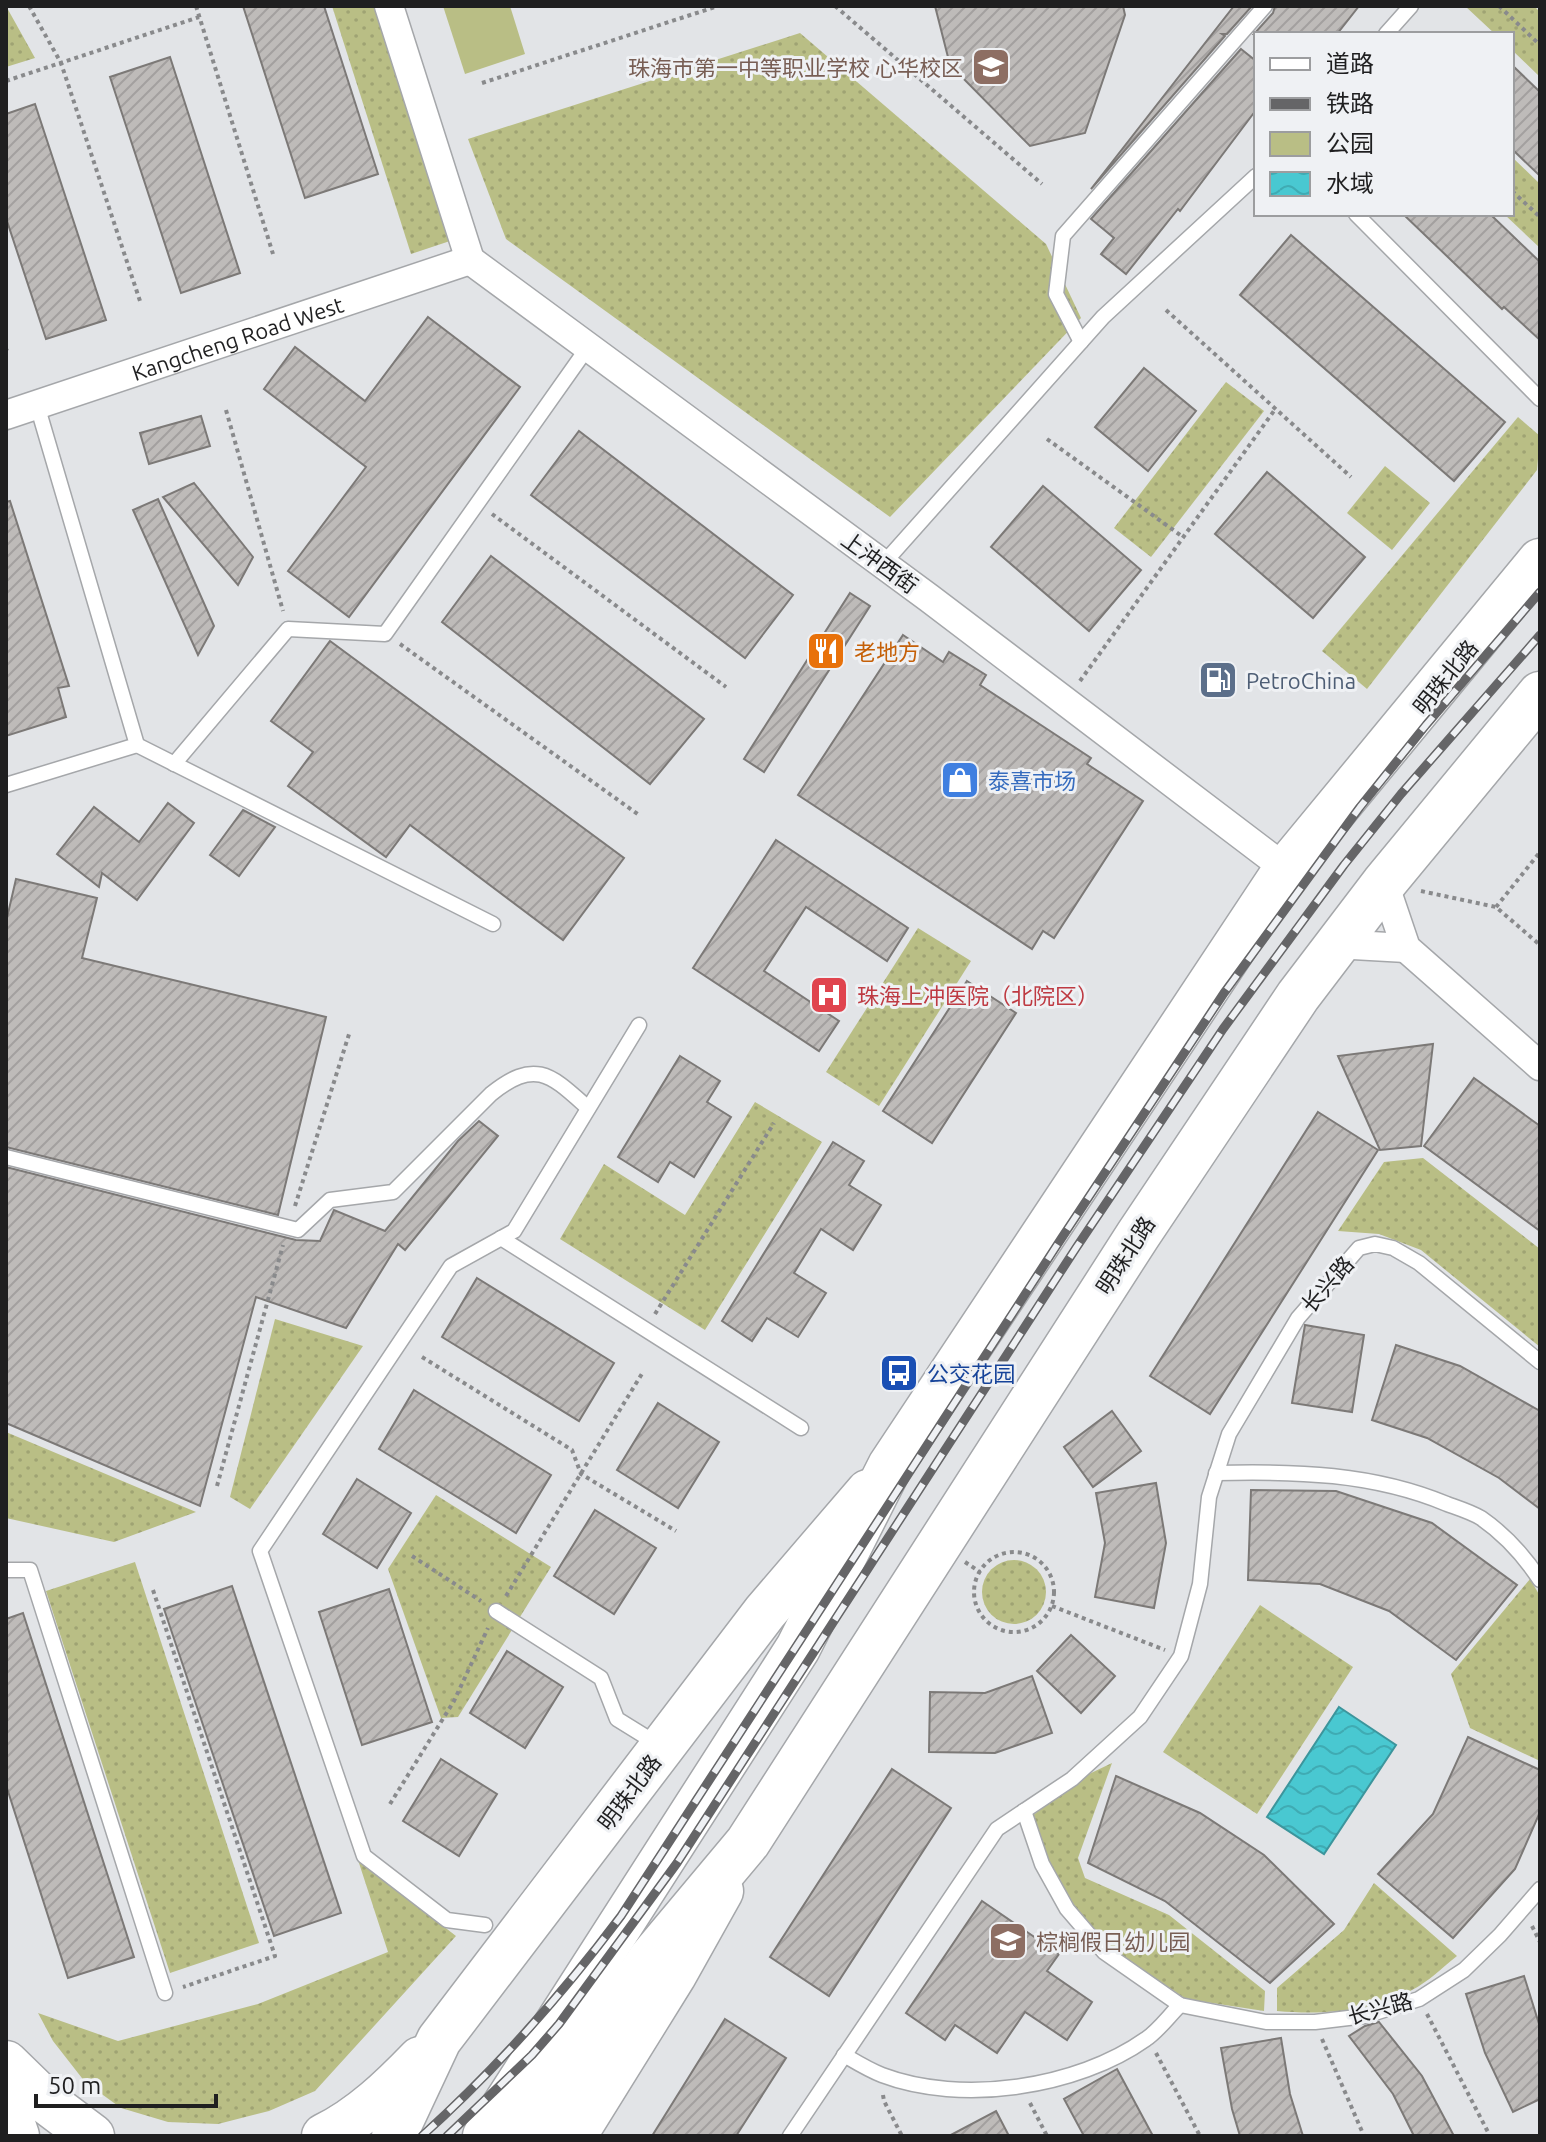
<svg xmlns="http://www.w3.org/2000/svg" width="1546" height="2142" viewBox="0 0 1546 2142" font-family="Ubuntu,'Noto Sans SC',sans-serif">
<style>
.green{fill:url(#green-dots)}
.pitch{fill:#b9be85}
.water{fill:url(#water-waves);stroke:#3c959c;stroke-width:2}
.building{fill:url(#building-hatch);stroke:#7c7977;stroke-width:2}
.lines{fill:none;stroke-linecap:round;stroke-linejoin:round}
.lane-casing{stroke:#a5a7aa;stroke-width:17}
.street-casing{stroke:#a5a7aa;stroke-width:31}
.primary-casing{stroke:#a5a7aa;stroke-width:47}
.highway-casing{stroke:#a5a7aa;stroke-width:47}
.path{stroke:#898a8c;stroke-width:4;stroke-dasharray:4 4;stroke-linecap:butt}
.lane{stroke:#fff;stroke-width:14}
.street{stroke:#fff;stroke-width:28}
.primary{stroke:#fff;stroke-width:44}
.highway{stroke:#fff;stroke-width:44}
.rail-casing{stroke:#656567;stroke-width:9}
.rail{stroke:#eff1f4;stroke-width:6;stroke-dasharray:18;stroke-linecap:butt}
.labels{text-anchor:middle;dominant-baseline:central;stroke-width:6;stroke-linejoin:round;paint-order:stroke}
.education-label{font-size:22px;fill:#785e54;stroke:#eff1f4;text-anchor:end}
.street-label{font-size:22px;fill:#1f1f20;stroke:#eff1f4}
.food-label{font-size:22px;fill:#c56008;stroke:#eff1f4;text-anchor:start}
.service-label{font-size:22px;fill:#4e5e75;stroke:#eff1f4;text-anchor:start}
.shop-label{font-size:22px;fill:#366cbe;stroke:#eff1f4;text-anchor:start}
.health-label{font-size:22px;fill:#be3a42;stroke:#eff1f4;text-anchor:start}
.transit-label{font-size:22px;fill:#164399;stroke:#eff1f4;text-anchor:start}
</style>
<defs>
<pattern id="green-dots" width="8" height="8" patternUnits="userSpaceOnUse" patternTransform="scale(2)"><rect width="8" height="8" fill="#b9be85"/><path d="M2 2h.1M6 6h.1" fill="none" stroke="#9fa373" stroke-width="1.8" stroke-linecap="round"/></pattern>
<pattern id="water-waves" width="16" height="10" patternUnits="userSpaceOnUse" patternTransform="scale(2)"><rect width="16" height="10" fill="#49c8d1"/><path d="M0 5q4-4 8 0t8 0" fill="none" stroke="#3fabb3"/></pattern>
<pattern id="building-hatch" width="6" height="6" patternUnits="userSpaceOnUse" patternTransform="scale(2)"><rect width="6" height="6" fill="#bebbb9"/><path d="M-1 1l2-2M0 6l6-6M5 7l2-2" fill="none" stroke="#a3a09f"/></pattern>
</defs>
<rect width="100%" height="100%" fill="#e2e4e7"/>
<g class="green">
<path d="M6 6 35 58 6 67Z"/>
<path d="M332 6H378L453 240 411 254Z"/>
<path d="M1465 6H1534L1540 12V77L1512 50V34H1495Z"/>
<path d="M800 33 1046 244 1081 318 890 517 506 239 468 139Z"/>
<path d="M1512 157 1540 184V248L1504 214H1512Z"/>
<path d="M1226 382 1264 411 1151 557 1114 528Z"/>
<path d="M1518 417 1540 436 1537 470 1367 689 1322 651Z"/>
<path d="M1385 466 1430 503 1392 550 1347 513Z"/>
<path d="M918 928 971 961 879 1106 826 1072Z"/>
<path d="M755 1102 822 1142 705 1330 560 1239 604 1164 685 1215Z"/>
<path d="M1423 1158 1540 1249V1347L1421 1250 1379 1234 1338 1231 1384 1162Z"/>
<path d="M275 1319 363 1346 250 1509 230 1497Z"/>
<path d="M6 1432 196 1512 114 1542 6 1518Z"/>
<path d="M436 1495 551 1567 458 1717 441 1718 388 1569Z"/>
<circle cx="1014" cy="1592" r="32"/>
<path d="M135 1562 259 1943 170 1973 46 1591Z"/>
<path d="M1530 1579 1540 1596V1761L1470 1728 1451 1674Z"/>
<path d="M1260 1605 1353 1667 1257 1814 1163 1752Z"/>
<path d="M1112 1763 1078 1858 1085 1878 1169 1915 1265 1991 1264 2011 1186 1999 1113 1950 1074 1905 1047 1857 1033 1815 1089 1774Z"/>
<path d="M358 1860 456 1936 315 2091 269 2111 218 2124 168 2122 121 2108 85 2082 53 2041 38 2013 118 2041 258 2004 388 1952Z"/>
<path d="M1374 1883 1457 1956C1443 1967 1428 1982 1412 1990 1371 2012 1322 2015 1277 2011V1988L1344 1930Z"/>
</g>
<path class="pitch" d="M443 6H510L525 54 465 74Z"/>
<path class="water" d="M1339 1707 1396 1745 1324 1854 1267 1817Z"/>
<g class="building">
<path d="M243 6H324L378 174 305 198Z"/>
<path d="M935 6H1123L1125 15 1085 133 1030 146 950 65Z"/>
<path d="M1234 6H1252L1227 34H1222L1225 36 1091 189Z"/>
<path d="M1275 6H1359L1337 34H1254L1273 13Z"/>
<path d="M1241 49 1256 61V110L1180 211 1178 209 1126 274 1101 254 1114 238 1091 219Z"/>
<path d="M170 57 240 273 181 293 110 77Z"/>
<path d="M1512 65 1540 92V176L1512 149Z"/>
<path d="M35 104 106 320 46 339 6 218V114Z"/>
<path d="M1403 214H1490L1540 262V340L1504 307 1502 309Z"/>
<path d="M1291 235 1505 422 1454 481 1240 295Z"/>
<path d="M428 317 520 387 349 617 288 571 366 467 264 389 295 347 365 401Z"/>
<path d="M1144 368 1196 411 1148 471 1095 427Z"/>
<path d="M201 416 210 446 149 464 140 433Z"/>
<path d="M579 431 793 595 745 658 531 495Z"/>
<path d="M1267 472 1365 557 1313 618 1215 534Z"/>
<path d="M194 483 253 557 238 585 163 497Z"/>
<path d="M1043 486 1141 570 1089 631 991 547Z"/>
<path d="M158 499 214 626 198 655 133 510Z"/>
<path d="M10 501 69 686 58 688 66 717 6 736V502Z"/>
<path d="M491 556 704 719 650 784 442 622Z"/>
<path d="M850 593 870 606 764 772 744 759Z"/>
<path d="M903 635 943 662 949 652 986 675 980 685 1091 758 1087 764 1143 801 1054 938 1043 931 1032 949 798 795Z"/>
<path d="M330 641 624 858 563 940 410 825 386 857 288 786 313 752 271 721Z"/>
<path d="M168 803 194 823 137 900 102 873 99 887 57 854 94 807 139 842Z"/>
<path d="M243 810 275 827 239 876 210 855Z"/>
<path d="M776 840 908 928 887 961 806 907 764 971 839 1021 819 1051 693 968Z"/>
<path d="M16 879 97 898 82 958 326 1017 278 1215 6 1147V922Z"/>
<path d="M967 981 1016 1013 932 1143 883 1111Z"/>
<path d="M1433 1044 1421 1146 1380 1150 1338 1056Z"/>
<path d="M680 1056 720 1081 707 1102 731 1117 694 1177 670 1162 658 1182 618 1157Z"/>
<path d="M1474 1078 1540 1126V1231L1424 1146Z"/>
<path d="M1318 1112 1378 1150 1210 1414 1150 1376Z"/>
<path d="M479 1121 498 1136 405 1250 398 1244 346 1328 256 1297 200 1506 6 1423V1167L296 1240 320 1241 334 1210 385 1231 458 1141Z"/>
<path d="M833 1142 864 1161 849 1185 881 1205 853 1250 821 1229 794 1273 826 1293 798 1337 767 1318 752 1341 722 1321Z"/>
<path d="M477 1278 614 1363 579 1421 442 1337Z"/>
<path d="M1305 1325 1364 1335 1352 1412 1292 1403Z"/>
<path d="M1396 1345 1460 1366 1540 1411V1509L1499 1478 1427 1438 1372 1420Z"/>
<path d="M414 1390 551 1475 516 1533 379 1449Z"/>
<path d="M658 1403 719 1442 678 1508 617 1470Z"/>
<path d="M1112 1411 1141 1451 1093 1487 1064 1447Z"/>
<path d="M357 1479 411 1513 377 1568 323 1534Z"/>
<path d="M1156 1483 1166 1543 1154 1608 1095 1597 1105 1543 1096 1493Z"/>
<path d="M1251 1490 1336 1491 1432 1523 1517 1585 1456 1660 1389 1611 1320 1584 1248 1580Z"/>
<path d="M595 1510 656 1548 614 1614 554 1576Z"/>
<path d="M232 1586 341 1913 274 1936 164 1609Z"/>
<path d="M389 1589 432 1722 362 1745 319 1612Z"/>
<path d="M23 1613 134 1957 68 1978 6 1785V1619Z"/>
<path d="M1071 1635 1115 1676 1081 1713 1037 1671Z"/>
<path d="M507 1651 563 1687 525 1748 470 1713Z"/>
<path d="M1032 1676 1052 1733 995 1753 929 1752 930 1692 985 1693Z"/>
<path d="M1468 1737 1540 1770V1812L1515 1869 1453 1938 1378 1874 1433 1814Z"/>
<path d="M441 1759 497 1794 459 1856 403 1821Z"/>
<path d="M892 1769 951 1808 829 1996 770 1957Z"/>
<path d="M1116 1776 1200 1813 1264 1855 1334 1924 1270 1983 1165 1901 1088 1863Z"/>
<path d="M982 1901 1059 1954 1047 1971 1092 2002 1067 2040 1025 2012 997 2053 955 2025 945 2040 906 2013Z"/>
<path d="M1524 1976 1540 2027V2099L1513 2112 1485 2053 1466 1994Z"/>
<path d="M725 2019 786 2058 736 2136H652Z"/>
<path d="M1379 2022 1422 2076 1454 2136H1414L1393 2094 1349 2036 1365 2026Z"/>
<path d="M1281 2038 1290 2094 1303 2136H1240L1232 2109 1221 2048Z"/>
<path d="M1117 2069 1153 2136H1084L1064 2099Z"/>
<path d="M996 2111 1009 2136H949Z"/>
</g>
<g class="lines">
<defs>
<g id="lane">
<path d="M1386 34 1411 6"/>
<path d="M1356 214 1540 399"/>
<path d="M1081 342 1056 294 1063 236 1265 6"/>
<path d="M883 564 1103 317 1256 176"/>
<path d="M137 745 493 924"/>
<path d="M174 764 288 629 385 634 588 347"/>
<path d="M6 785 137 745 37 405"/>
<path d="M6 1157 298 1230 330 1200 393 1192 491 1094C536 1058 551 1075 588 1108"/>
<path d="M501 1238 801 1428"/>
<path d="M1216 1473C1295 1471 1373 1473 1447 1504 1458 1508 1471 1512 1481 1518 1504 1534 1525 1557 1540 1580"/>
<path d="M6 1570H30L165 1993"/>
<path d="M496 1611 601 1678 617 1719 659 1745"/>
<path d="M1024 1811 1042 1864 1067 1909 1104 1952 1180 2005 1266 2022H1315L1365 2016 1419 1999 1464 1970 1500 1935 1540 1889"/>
<path d="M485 1925 447 1920 364 1856 260 1551 451 1266 514 1231 639 1025"/>
<path d="M844 2055C856 2062 869 2070 882 2075 961 2105 1077 2088 1146 2039 1158 2031 1169 2016 1180 2005"/>
<path d="M790 2136 997 1829 1072 1779 1140 1717 1181 1656 1200 1584 1209 1497 1229 1434 1298 1318 1359 1248 1375 1244 1393 1248 1419 1263 1540 1362"/>
</g>
<g id="street">
<path d="M389 6 470 260"/>
<path d="M470 260 929 598 1286 869"/>
<path id="s1" d="M6 415 470 260"/>
<path d="M1384 883 1406 948 1540 1066"/>
<path d="M1335 944 1406 948"/>
</g>
<g id="primary">
<path d="M6 2063 44 2100 92 2136"/>
<path d="M6 2103 17 2136"/>
<path d="M324 2136C361 2118 392 2088 420 2059"/>
<path d="M394 2136 439 2040 765 1612 868 1492"/>
<path d="M574 2136 674 1975 721 1891"/>
</g>
<g id="highway">
<path d="M485 2136 798 1648 890 1466 1286 869 1540 561"/>
<path d="M533 2136 651 1958 748 1842 1138 1235 1298 996 1384 883 1540 694"/>
</g>
</defs>
<use href="#lane" class="lane-casing"/>
<use href="#street" class="street-casing"/>
<use href="#primary" class="primary-casing"/>
<use href="#highway" class="highway-casing"/>
<g class="path">
<path d="M29 6 61 63 141 304"/>
<path d="M196 6 273 254"/>
<path d="M835 6 1042 184"/>
<path d="M1499 6 1540 45"/>
<path d="M6 81 199 17"/>
<path d="M482 83 718 6"/>
<path d="M1512 191 1540 217"/>
<path d="M1166 310 1351 477"/>
<path d="M6 349 7 351"/>
<path d="M226 410 283 611"/>
<path d="M1047 439 1183 537"/>
<path d="M492 514 726 687"/>
<path d="M400 644 639 815"/>
<path d="M1080 681 1276 408"/>
<path d="M1421 891 1496 907 1540 945"/>
<path d="M1496 907 1540 852"/>
<path d="M295 1206 350 1031"/>
<path d="M655 1314 774 1123"/>
<path d="M422 1357 572 1450 581 1474 676 1531"/>
<path d="M217 1486 283 1245"/>
<circle cx="1014" cy="1592" r="40"/>
<path d="M412 1556 481 1601"/>
<path d="M965 1562 980 1572"/>
<path d="M153 1590 275 1956 183 1987"/>
<path d="M506 1596 643 1372"/>
<path d="M1052 1606 1165 1650"/>
<path d="M390 1804 454 1701 488 1628"/>
<path d="M1532 1926 1540 1942"/>
<path d="M1427 2014 1490 2136"/>
<path d="M1322 2039 1364 2136"/>
<path d="M1156 2053 1200 2136"/>
<path d="M883 2095 884 2101 902 2136"/>
<path d="M1030 2103 1047 2136"/>
</g>
<use href="#lane" class="lane"/>
<use href="#street" class="street"/>
<use href="#primary" class="primary"/>
<use href="#highway" class="highway"/>
<defs>
<g id="rail">
<path d="M422 2136C496 2069 561 1996 621 1916L1061 1239 1224 993 1360 807 1426 725 1540 592"/>
<path d="M447 2136 532 2055 559 2024 677 1863 1076 1248 1223 1029 1344 865 1401 794 1540 635"/>
</g>
</defs>
<use href="#rail" class="rail-casing"/>
<use href="#rail" class="rail"/>
</g>
<defs>
<symbol id="school-square" viewBox="-11 -11 22 22"><rect x="-9" y="-9" width="18" height="18" rx="4" fill="#8d6e63" stroke="#eff1f4"/><path d="M0-5L7-2L0 1L-7-2ZM-4 1L0 2.5L4 1V4Q0 6-4 4Z" fill="#fff"/></symbol>
<symbol id="restaurant-square" viewBox="-11 -11 22 22"><rect x="-9" y="-9" width="18" height="18" rx="4" fill="#e8710a" stroke="#eff1f4"/><path d="M-5-6h1v4h1v-4h1v4h1v-4h1v5L-1.5 .5V6h-2V.5L-5-1ZM5-6V6H3V1.5H1.5Q1.5-4 5-6Z" fill="#fff"/></symbol>
<symbol id="fuel-square" viewBox="-11 -11 22 22"><rect x="-9" y="-9" width="18" height="18" rx="4" fill="#5c6f8a" stroke="#eff1f4"/><path d="M-5.5-6h7V0h2V4h1.3V-2.5L3-4.5l.8-.8L6-3V5H2.5V1h-1V6h-7ZM-4.2-4.7v3.2H.2V-4.7Z" fill="#fff"/></symbol>
<symbol id="shop-square" viewBox="-11 -11 22 22"><rect x="-9" y="-9" width="18" height="18" rx="4" fill="#3f7fe0" stroke="#eff1f4"/><path d="M-5-2.5h2.3a2.7 3.5 0 0 1 5.4 0H5L5.5 6h-11ZM-1.5-2.5h3a1.5 2.3 0 0 0-3 0Z" fill="#fff"/></symbol>
<symbol id="hospital-square" viewBox="-11 -11 22 22"><rect x="-9" y="-9" width="18" height="18" rx="4" fill="#e0444e" stroke="#eff1f4"/><path d="M-5-5h3v3.5h4V-5h3V5h-3V1.5h-4V5h-3Z" fill="#fff"/></symbol>
<symbol id="bus-square" viewBox="-11 -11 22 22"><rect x="-9" y="-9" width="18" height="18" rx="4" fill="#1a4fb4" stroke="#eff1f4"/><path d="M-5-6H5V4H4V6H2V4H-2V6H-4V4H-5ZM-3.5-4V0h7V-4ZM-3.5 1.2v1.5H-2V1.2ZM2 1.2v1.5H3.5V1.2Z" fill="#fff"/></symbol>
</defs>
<g fill-rule="evenodd">
<use href="#school-square" x="969" y="45" width="44" height="44"/>
<use href="#restaurant-square" x="804" y="629" width="44" height="44"/>
<use href="#fuel-square" x="1196" y="658" width="44" height="44"/>
<use href="#shop-square" x="938" y="758" width="44" height="44"/>
<use href="#hospital-square" x="807" y="973" width="44" height="44"/>
<use href="#bus-square" x="877" y="1351" width="44" height="44"/>
<use href="#school-square" x="986" y="1919" width="44" height="44"/>
</g>
<g class="labels">
<g class="education-label">
<text x="963" y="67">珠海市第一中等职业学校 心华校区</text>
<text x="1036" y="1941" text-anchor="start">棕榈假日幼儿园</text>
</g>
<g class="street-label">
<text stroke="none"><textPath href="#s1" startOffset="244">Kangcheng Road West</textPath></text>
<text transform="translate(880 562) rotate(36)">上沖西街</text>
<text transform="translate(1445 677) rotate(-51)">明珠北路</text>
<text transform="translate(1125 1255) rotate(-57)">明珠北路</text>
<text transform="translate(1327 1284) rotate(-49)">长兴路</text>
<text transform="translate(629 1792) rotate(-53)">明珠北路</text>
<text transform="translate(1380 2008) rotate(-15)">长兴路</text>
</g>
<g class="food-label">
<text x="854" y="651">老地方</text>
</g>
<g class="service-label">
<text x="1246" y="680">PetroChina</text>
</g>
<g class="shop-label">
<text x="988" y="780">泰喜市场</text>
</g>
<g class="health-label">
<text x="857" y="995">珠海上冲医院（北院区）</text>
</g>
<g class="transit-label">
<text x="927" y="1373">公交花园</text>
</g>
</g>
<rect width="1546" height="2142" fill="none" stroke="#1f1f20" stroke-width="16"/>
<rect x="1254" y="32" width="260" height="184" fill="#eff1f4" stroke="#9c9d9f" stroke-width="2"/>
<rect x="1270" y="58" width="40" height="12" fill="#ffffff" stroke="#9c9d9f" stroke-width="2"/>
<text x="1326" y="72" font-size="24" fill="#1f1f20">道路</text>
<rect x="1270" y="98" width="40" height="12" fill="#656567" stroke="#9c9d9f" stroke-width="2"/>
<text x="1326" y="112" font-size="24" fill="#1f1f20">铁路</text>
<rect x="1270" y="132" width="40" height="24" fill="#b9be85" stroke="#9c9d9f" stroke-width="2"/>
<text x="1326" y="152" font-size="24" fill="#1f1f20">公园</text>
<rect x="1270" y="172" width="40" height="24" fill="url(#water-waves)" stroke="#9c9d9f" stroke-width="2"/>
<text x="1326" y="192" font-size="24" fill="#1f1f20">水域</text>
<path d="M36 2094v12h180v-12" fill="none" stroke="#1f1f20" stroke-width="4"/>
<text x="48" y="2094" font-size="24" fill="#1f1f20" stroke="#eff1f4" stroke-width="6" paint-order="stroke">50 m</text>
</svg>
